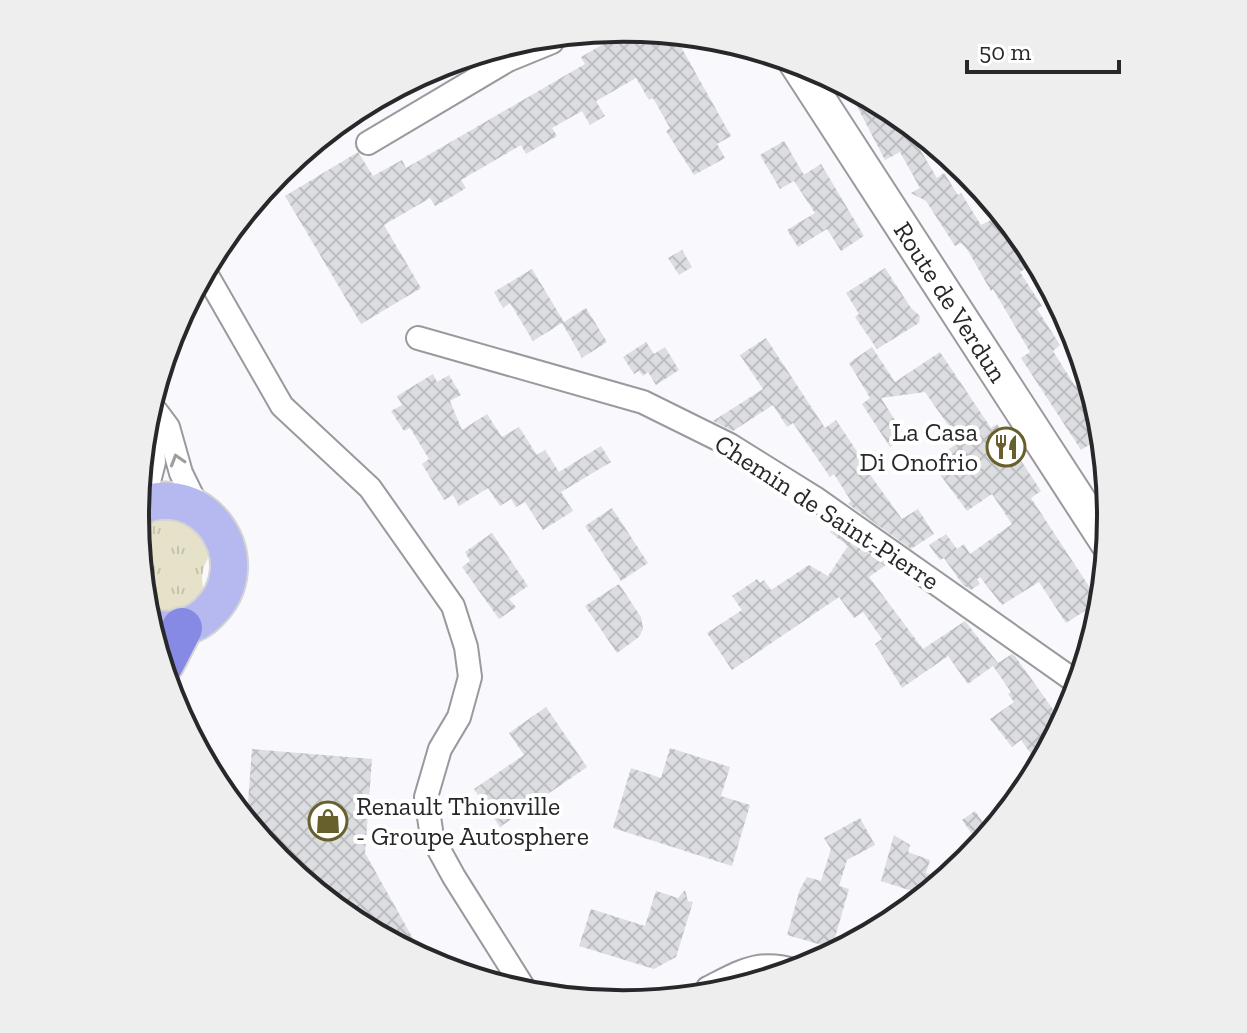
<svg xmlns="http://www.w3.org/2000/svg" width="1247" height="1033" viewBox="0 0 1247 1033" font-family="'Zilla Slab',serif">
<style>
.grass{fill:url(#grass-tufts)}
.building{fill:url(#building-cross-hatch)}
.lines{fill:none;stroke-linecap:round;stroke-linejoin:round}
.street-casing{stroke:#9a9a9e;stroke-width:26}
.secondary-casing{stroke:#9a9a9e;stroke-width:36}
.primary-casing{stroke:#d4d4d4;stroke-width:40}
.highway-casing{stroke:#d4d4d4;stroke-width:44}
.street{stroke:#fff;stroke-width:22}
.secondary{stroke:#fff;stroke-width:32}
.primary{stroke:#b6b9ef;stroke-width:36}
.highway{stroke:#868ae5;stroke-width:40}
.oneway{stroke:#9e9e9f}
.labels{text-anchor:middle;dominant-baseline:central;stroke-width:8;stroke-linejoin:round;paint-order:stroke}
.street-label{font-size:26px;fill:#28282a;stroke:#fff}
.poi-label{font-size:26px;fill:#28282a;stroke:#fff;text-anchor:end}
.rim{fill:none;stroke:#28282a;stroke-width:4}
</style>
<defs>
<pattern id="grass-tufts" width="24" height="20" patternUnits="userSpaceOnUse" patternTransform="scale(2)"><rect width="24" height="20" fill="#e6e2c9"/><path d="M3 7l-1-3M5 7V3M7 7l1-3M15 17l-1-3M17 17v-4M19 17l1-3" fill="none" stroke="#c5c2ad"/></pattern>
<pattern id="building-cross-hatch" width="8" height="8" patternUnits="userSpaceOnUse" patternTransform="scale(2)"><rect width="8" height="8" fill="#dcdde1"/><path d="M0 0l8 8M0 8l8-8" fill="none" stroke="#bdbec1"/></pattern>
</defs>
<rect width="100%" height="100%" fill="#f9f9fd"/>
<path class="grass" d="M181 515 214 550C202 564 200 576 204 593 190 607 175 616 154 611L137 524Z"/>
<g class="building">
<path d="M630 29 676 38 731 136 717 144 725 158 694 175 666 131 670 128 653 98 649 100 636 78 596 101 605 116 590 125 582 111 552 128 557 136 526 154 521 145 461 180 466 188 453 196 435 206 430 198 384 225 421 288 361 324 285 196 358 152 373 176 402 160 406 168 585 64 581 57Z"/>
<path d="M849 91 909 131 937 178 944 173 958 195 961 193 981 225 999 216 1031 265 1020 272 1042 306 1037 309 1060 345 1053 351 1075 386 1085 380 1097 440 1081 450 1021 358 1030 352 993 289 991 291 967 249 961 243 955 246 926 201 911 193 920 188 900 152 885 160Z"/>
<path d="M784 141 804 175 780 189 760 155Z"/>
<path d="M821 164 864 236 841 251 827 229 798 247 787 230 815 213 794 181Z"/>
<path d="M682 250 692 267 679 275 668 258Z"/>
<path d="M885 268 911 308 920 316 919 323 877 349 855 317 859 314 846 293Z"/>
<path d="M532 269 564 322 586 308 607 342 582 358 562 323 533 341 510 303 503 308 494 292Z"/>
<path d="M766 338 825 428 836 420 860 456 858 458 902 519 918 509 934 534 911 549 848 504 851 501 834 474 830 477 793 423 787 427 773 405 733 431 713 421 763 389 740 355Z"/>
<path d="M646 342 654 354 665 347 679 370 656 385 648 372 643 376 639 371 634 374 623 357Z"/>
<path d="M872 347 895 382 940 352 991 428 997 424 1041 491 1031 498 1096 597 1094 605 1066 623 1039 582 1002 605 980 577 977 579 980 584 971 590 963 585 944 558 940 560 929 545 946 534 957 549 964 544 970 554 1012 524 992 494 967 511 930 461 960 442 925 392 881 398 905 436 890 447 862 404 870 398 849 363Z"/>
<path d="M433 374 437 382 449 375 461 395 450 401 462 430 487 414 502 437 519 427 537 455 545 450 559 472 601 446 611 462 561 492 573 511 543 530 525 502 516 507 511 499 500 506 488 488 459 506 453 495 444 500 422 464 429 459 410 428 404 431 391 411 402 405 397 396Z"/>
<path d="M612 508 648 563 621 581 585 526Z"/>
<path d="M833 528 886 565 869 577 923 649 965 621 998 663 1012 654 1015 656 1062 722 1036 761 1021 740 1012 747 990 719 1014 702 1008 694 1011 692 993 666 968 684 948 656 902 688 875 644 882 639 863 612 854 618 839 597 732 670 707 633 742 610 732 596 757 579 760 583 764 580 771 590 809 565 828 576 848 546 830 532Z"/>
<path d="M492 533 528 586 509 599 516 607 499 619 462 567 470 561 465 552Z"/>
<path d="M619 584 641 617 643 629 639 637 617 653 585 606Z"/>
<path d="M546 707 587 767 500 827 474 789 524 755 509 733Z"/>
<path d="M670 748 730 767 721 796 750 805 732 866 613 828 631 768 661 778Z"/>
<path d="M252 749 372 759 365 853 425 960 278 862 247 815Z"/>
<path d="M975 811 989 831 977 841 962 820Z"/>
<path d="M860 818 875 845 847 860 839 886 849 889 832 948 787 935 800 889 807 877 821 881 831 849 824 838Z"/>
<path d="M894 835 910 845 908 852 930 860 926 873 944 878 921 894 881 881Z"/>
<path d="M685 890 688 901 693 902 676 957 654 969 579 946 591 909 645 926 656 891 678 898Z"/>
</g>
<g class="lines">
<defs>
<g id="street">
<path d="M368 143 508 60 552 42"/>
<path d="M208 277 282 406 370 488 453 606 466 647 470 677 459 717 440 749 426 797 432 837 454 877 522 985"/>
<path d="M418 338 643 402 730 445 815 498 1079 684"/>
<path d="M156 411 168 427 181 473 199 510"/>
<path d="M143 505 154 462 152 429"/>
<path d="M708 988C742 971 758 959 797 971"/>
</g>
<g id="secondary">
<path id="s1" d="M795 62 1107 543"/>
</g>
<path id="primary" d="M137 508C203 475 262 562 208 613 195 626 176 631 157 629"/>
<path id="highway" d="M164 663 182 628"/>
</defs>
<use href="#street" class="street-casing"/>
<use href="#secondary" class="secondary-casing"/>
<use href="#primary" class="primary-casing"/>
<use href="#highway" class="highway-casing"/>
<use href="#street" class="street"/>
<use href="#secondary" class="secondary"/>
<use href="#primary" class="primary"/>
<use href="#highway" class="highway"/>
</g>
<defs><path id="oneway-chevron" d="M-2-3.5L2.5 0L-2 3.5" fill="none" stroke-width="1.6" stroke-linecap="round" stroke-linejoin="round" transform="scale(2)"/></defs>
<use class="oneway" href="#oneway-chevron" transform="translate(177 460) rotate(-107)"/>
<defs>
<symbol id="restaurant-ring" viewBox="-11 -11 22 22"><circle r="9.5" fill="#fff" stroke="#68602c" stroke-width="1.5"/><path d="M-5-6h1v4h1v-4h1v4h1v-4h1v5L-1.5 .5V6h-2V.5L-5-1ZM5-6V6H3V1.5H1.5Q1.5-4 5-6Z" fill="#68602c"/></symbol>
<symbol id="shop-ring" viewBox="-11 -11 22 22"><circle r="9.5" fill="#fff" stroke="#68602c" stroke-width="1.5"/><path d="M-5-2.5h2.3a2.7 3.5 0 0 1 5.4 0H5L5.5 6h-11ZM-1.5-2.5h3a1.5 2.3 0 0 0-3 0Z" fill="#68602c"/></symbol>
</defs>
<g fill-rule="evenodd">
<use href="#restaurant-ring" x="984" y="425" width="44" height="44"/>
<use href="#shop-ring" x="306" y="799" width="44" height="44"/>
</g>
<g class="labels">
<g class="street-label">
<text stroke="none"><textPath href="#s1" startOffset="286">Route de Verdun</textPath></text>
<text transform="translate(827 512) rotate(33)">Chemin de Saint-Pierre</text>
</g>
<g class="poi-label">
<text x="978" y="432">La Casa<tspan x="978" dy="30">Di Onofrio</tspan></text>
<text x="356" y="806" text-anchor="start">Renault Thionville<tspan x="356" dy="30">- Groupe Autosphere</tspan></text>
</g>
</g>
<path d="M0 0H1247V1033H0ZM149 516a474 474 0 1 1 948 0a474 474 0 1 1-948 0Z" fill="#eee" fill-rule="evenodd"/>
<path class="rim" d="M149 516a474 474 0 1 1 948 0a474 474 0 1 1-948 0Z"/>
<path d="M967 60v12h152v-12" fill="none" stroke="#28282a" stroke-width="4"/>
<text x="979" y="60" font-size="24" fill="#28282a" stroke="#ffffff" stroke-width="6" paint-order="stroke">50 m</text>
</svg>
